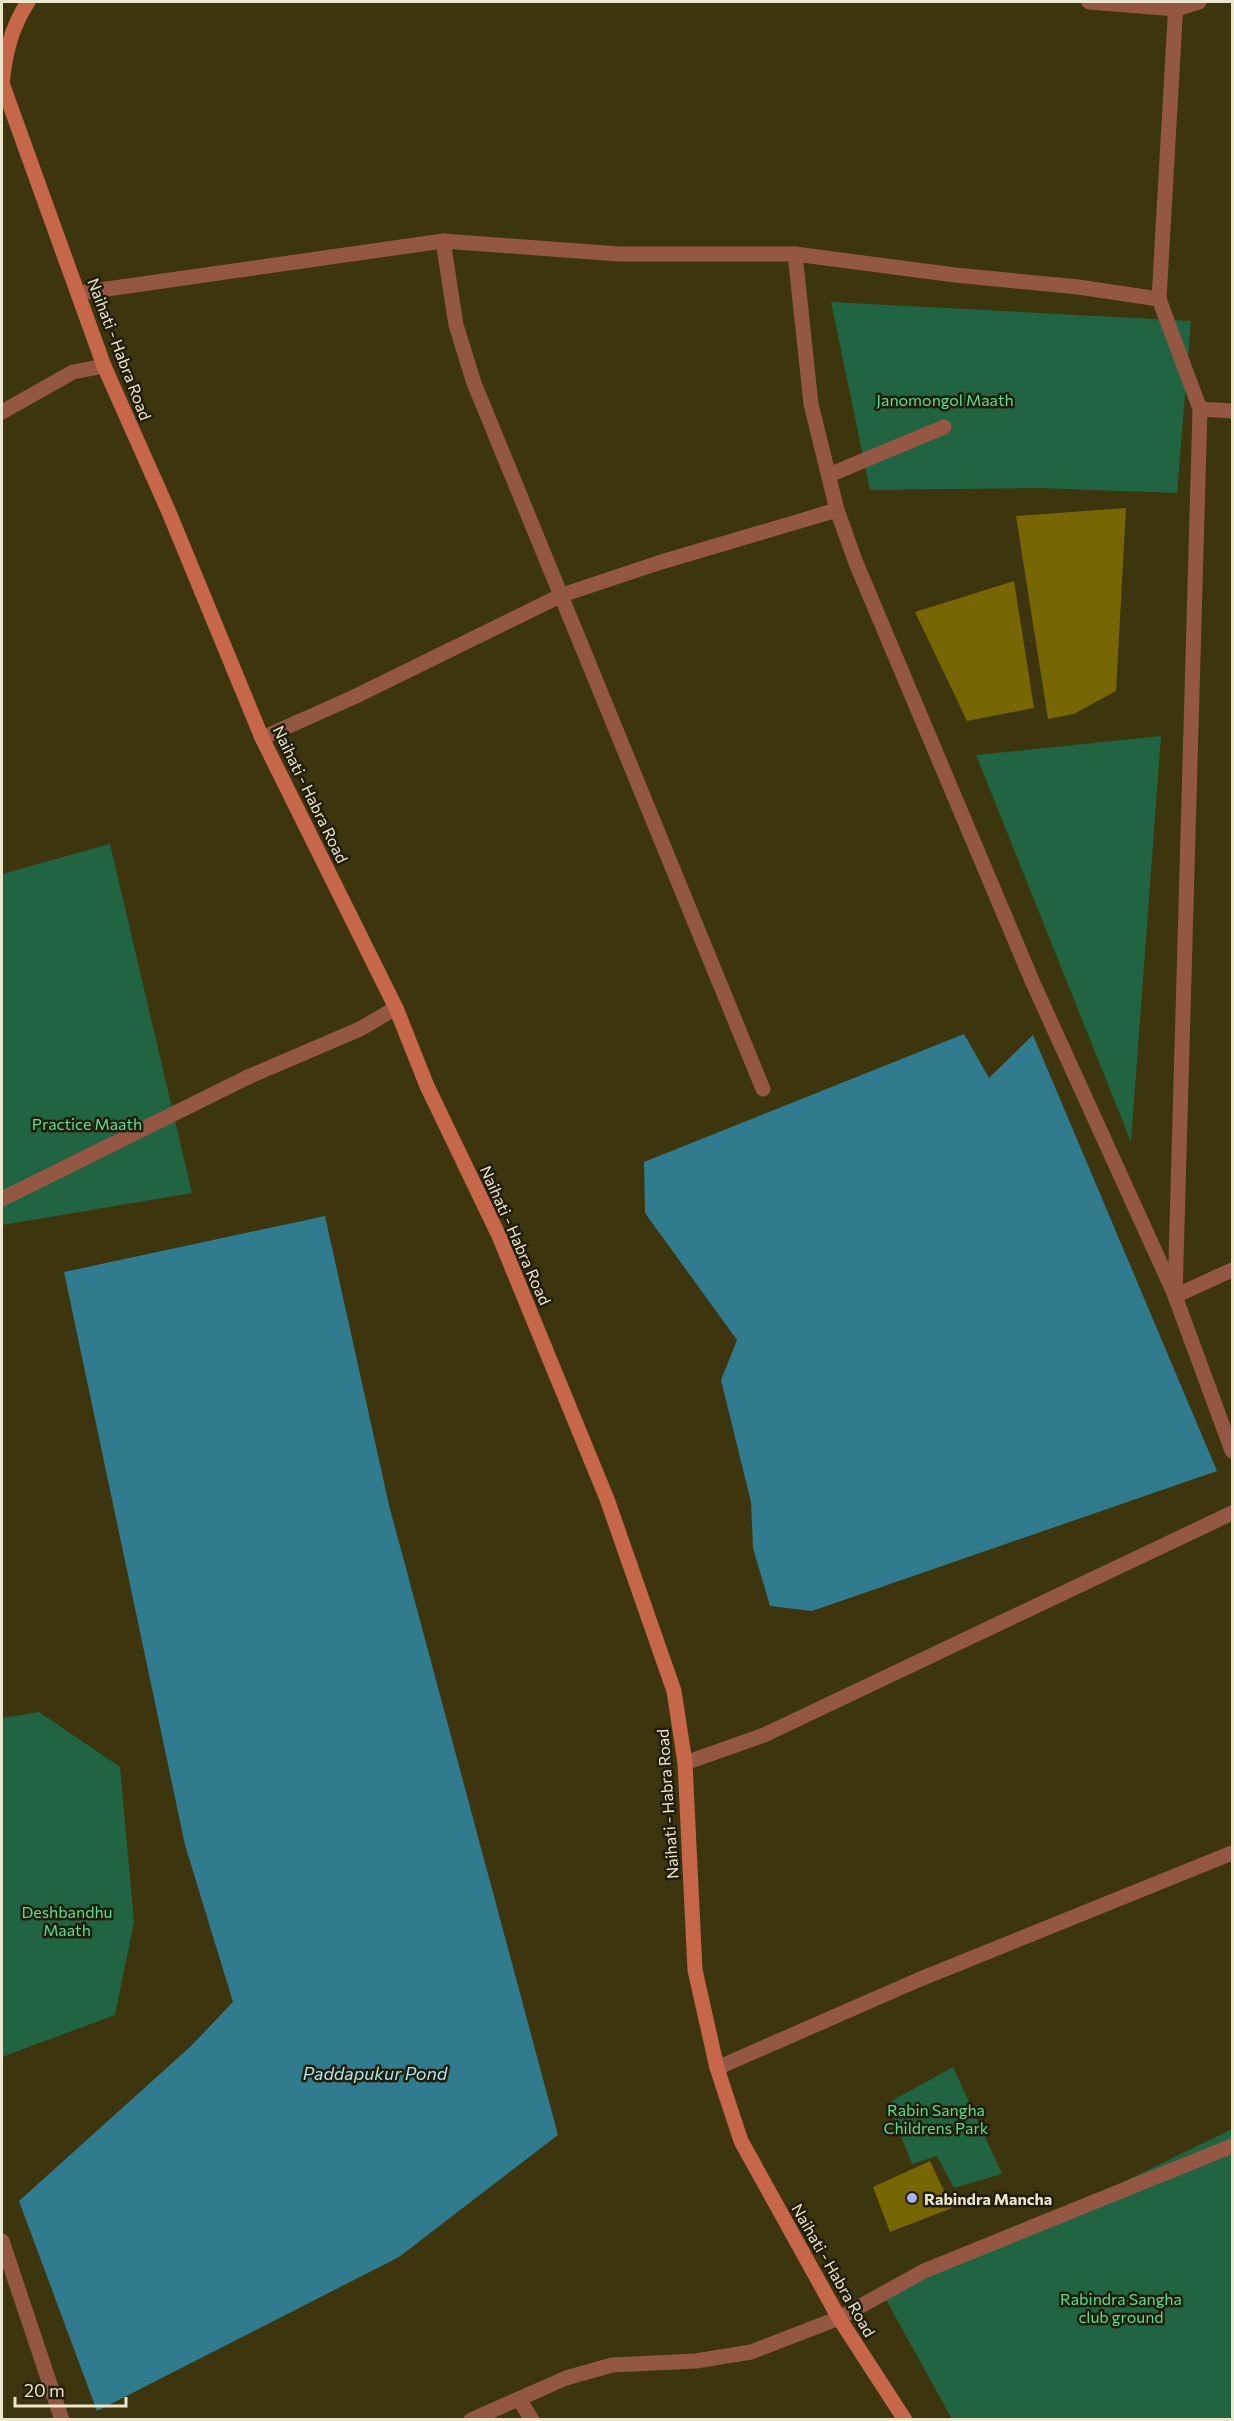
<svg xmlns="http://www.w3.org/2000/svg" width="1234" height="2421" viewBox="0 0 1234 2421" font-family="Commissioner,sans-serif">
<style>
.green{fill:#206442}
.water{fill:#317b8f}
.building{fill:#776603}
.lines{fill:none;stroke-linecap:round;stroke-linejoin:round}
.street{stroke:#935744;stroke-width:15}
.secondary{stroke:#c66749;stroke-width:15}
.poi-dot{fill:#a7b1fc;stroke:#211d08;stroke-width:2}
.labels{text-anchor:middle;dominant-baseline:central;stroke-width:5;stroke-linejoin:round;paint-order:stroke}
.street-label{font-size:16px;fill:#ece7cc;stroke:#211d08}
.park-label{font-size:16px;fill:#50e19a;stroke:#211d08}
.poi-label{font-size:16px;font-weight:bold;fill:#ece7cc;stroke:#211d08;text-anchor:start}
.water-label{font-size:18px;font-style:italic;fill:#aae5f6;stroke:#211d08}
</style>
<rect width="100%" height="100%" fill="#3d350e"/>
<g class="green">
<path d="M831 302 1191 321 1177 493 1038 488 870 490Z"/>
<path d="M1161 736 1131 1142 976 755Z"/>
<path d="M110 844 192 1193 2 1225V874Z"/>
<path d="M39 1712 120 1767 134 1922 115 2015 2 2057V1718Z"/>
<path d="M953 2067 1002 2174 954 2188 937 2156 912 2164 888 2103Z"/>
<path d="M1232 2129V2418L952 2419 885 2298Z"/>
</g>
<g class="water">
<path d="M964 1034 989 1078 1033 1035 1217 1471 812 1611 770 1606 753 1548 751 1502 721 1380 737 1340 645 1213 644 1162Z"/>
<path d="M325 1216 389 1505 558 2135 399 2257 97 2411 19 2201 191 2046 233 2002 185 1845 64 1272Z"/>
</g>
<g class="building">
<path d="M1126 508 1116 691 1074 714 1048 719 1016 516Z"/>
<path d="M1014 581 1034 708 967 721 915 612Z"/>
<path d="M930 2161 952 2208 890 2232 873 2187Z"/>
</g>
<g class="lines">
<g class="street">
<path d="M1089 2 1176 9 1199 2"/>
<path d="M443 241 456 325 474 383 763 1089"/>
<path d="M795 254 811 404 837 510 856 563 1033 983 1174 1293"/>
<path d="M79 293 443 241 619 254H795L955 275 1078 287 1159 299"/>
<path d="M1200 409 1232 411"/>
<path d="M2 412 73 372 104 366"/>
<path d="M829 475 944 427"/>
<path d="M262 738 354 697 562 595 658 563 837 510"/>
<path d="M2 1199 248 1077 360 1029 396 1008"/>
<path d="M1232 1270 1175 1296 1232 1451"/>
<path d="M1175 1296 1200 409 1159 299 1176 2"/>
<path d="M685 1763 764 1735 1232 1513"/>
<path d="M717 2068 918 1980 1232 1853"/>
<path d="M2 2241 62 2420"/>
<path d="M519 2399 532 2420"/>
<path d="M471 2420 566 2378 612 2365 696 2361 751 2352 839 2318 924 2271 1232 2146"/>
</g>
<g class="secondary">
<path d="M2 83 104 366 168 510 262 738 396 1008 427 1086 499 1236 607 1499 674 1691 685 1763 695 1970 717 2068 741 2141 839 2318 905 2420"/>
<path d="M2 84C5 54 11 28 28 2"/>
</g>
</g>
<circle class="poi-dot" cx="912" cy="2198" r="6"/>
<g class="labels">
<g class="street-label">
<text transform="translate(120 349) rotate(69)">Naihati - Habra Road</text>
<text transform="translate(311 794) rotate(64)">Naihati - Habra Road</text>
<text transform="translate(516 1235) rotate(66)">Naihati - Habra Road</text>
<text transform="translate(667 1804) rotate(-94)">Naihati - Habra Road</text>
<text transform="translate(834 2270) rotate(60)">Naihati - Habra Road</text>
</g>
<g class="park-label">
<text x="945" y="399">Janomongol Maath</text>
<text x="87" y="1123">Practice Maath</text>
<text x="67" y="1911">Deshbandhu<tspan x="67" dy="18">Maath</tspan></text>
<text x="936" y="2109">Rabin Sangha<tspan x="936" dy="18">Childrens Park</tspan></text>
<text x="1121" y="2298">Rabindra Sangha<tspan x="1121" dy="18">club ground</tspan></text>
</g>
<g class="poi-label">
<text x="924" y="2198">Rabindra Mancha</text>
</g>
<g class="water-label">
<text x="375" y="2073">Paddapukur Pond</text>
</g>
</g>
<rect width="1234" height="2421" fill="none" stroke="#ece7cc" stroke-width="6"/>
<path d="M15 2397v9h111v-9" fill="none" stroke="#ece7cc" stroke-width="3"/>
<text x="24" y="2397" font-size="18" fill="#ece7cc" stroke="#211d08" stroke-width="4.5" paint-order="stroke">20 m</text>
</svg>
